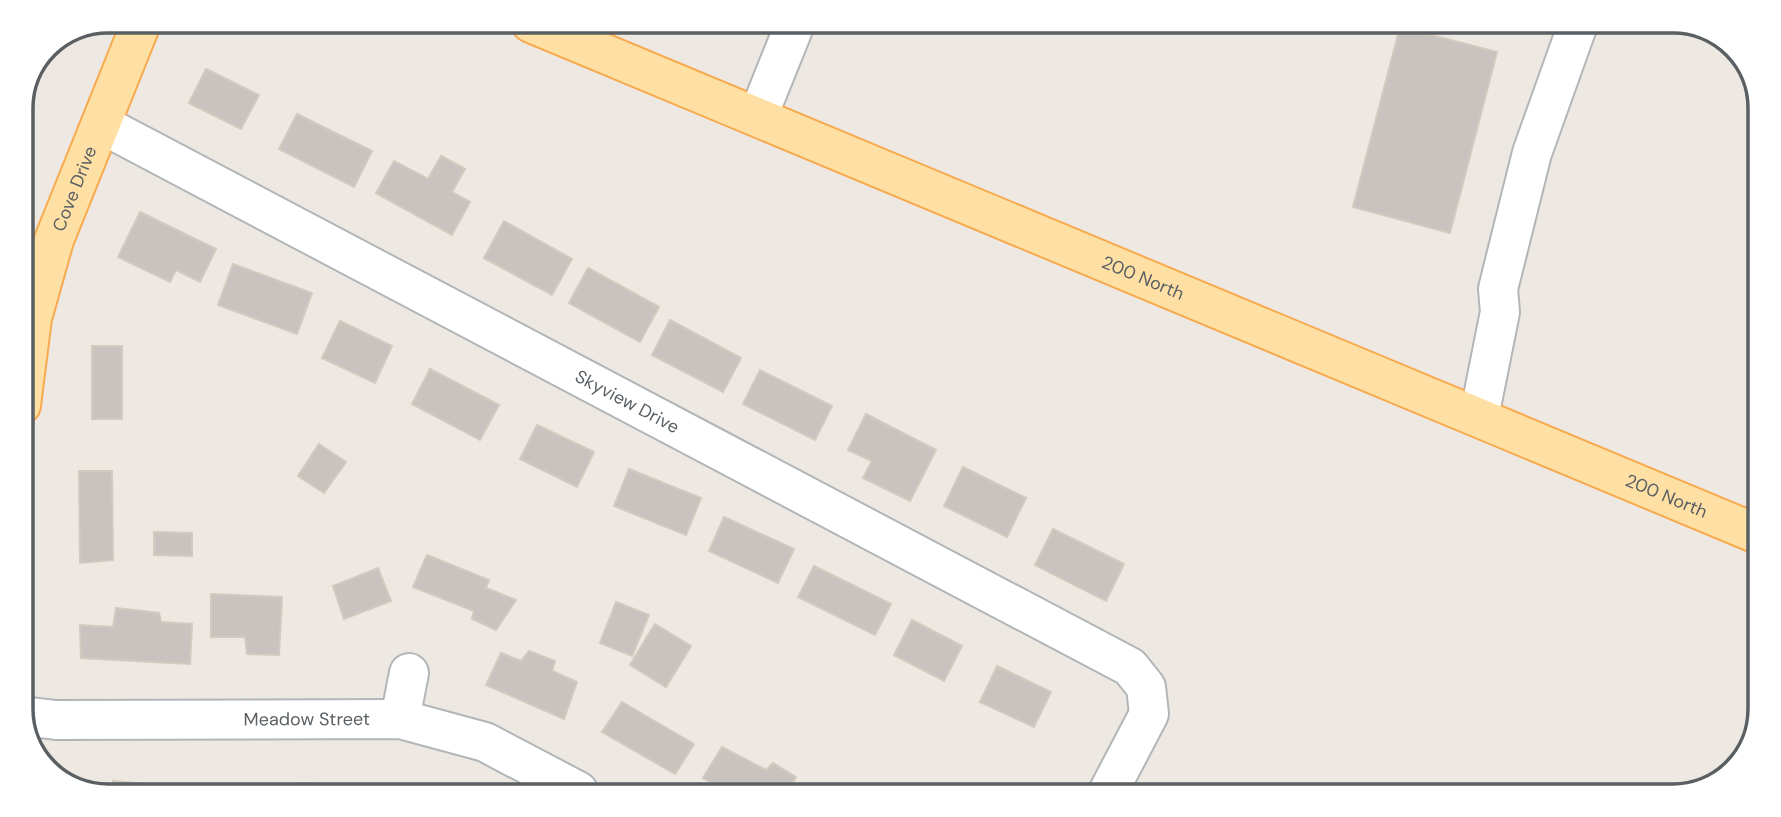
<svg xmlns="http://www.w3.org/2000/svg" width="1781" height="817" viewBox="0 0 1781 817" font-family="'DM Sans',sans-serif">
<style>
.building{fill:#c8c3be;stroke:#d2c9bf;stroke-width:2}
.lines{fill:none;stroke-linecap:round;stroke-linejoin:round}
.minor-casing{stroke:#b2b6b9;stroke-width:42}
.major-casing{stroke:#f7aa50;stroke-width:42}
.minor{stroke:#fff;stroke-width:38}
.major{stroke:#ffe0a4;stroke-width:38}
.labels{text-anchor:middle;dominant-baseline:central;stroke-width:5;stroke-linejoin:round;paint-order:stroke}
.street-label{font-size:18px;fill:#595f63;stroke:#fff}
.rim{fill:none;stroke:#595f63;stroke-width:3.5}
</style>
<rect width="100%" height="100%" fill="#ede8e1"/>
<g class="building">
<path d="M1400 27 1497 52 1450 233 1353 207Z"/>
<path d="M206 69 259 95 241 129 189 103Z"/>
<path d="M297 114 372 151 354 187 279 149Z"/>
<path d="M441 156 465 169 452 192 470 202 452 235 376 193 394 161 428 179Z"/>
<path d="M140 212 216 249 200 282 176 270 170 282 118 257Z"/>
<path d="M504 221 572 259 552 295 484 258Z"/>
<path d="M233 264 312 293 297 334 218 305Z"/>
<path d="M588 268 659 307 640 342 569 303Z"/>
<path d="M670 320 741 358 723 392 652 355Z"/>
<path d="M340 321 392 346 375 383 322 358Z"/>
<rect x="92" y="346" width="30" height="73"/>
<path d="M430 369 499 405 480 440 412 404Z"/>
<path d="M760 370 832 406 815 440 743 404Z"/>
<path d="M866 414 936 450 910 501 863 478 872 461 848 450Z"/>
<path d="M537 425 594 452 577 487 520 459Z"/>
<path d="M319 444 346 462 324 493 298 476Z"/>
<path d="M963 467 1026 498 1007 537 944 506Z"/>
<path d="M629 469 701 498 686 535 614 506Z"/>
<path d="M79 471H112L113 560 80 563Z"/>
<path d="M724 517 794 549 778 583 709 551Z"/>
<path d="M1053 529 1124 564 1106 601 1035 565Z"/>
<path d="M154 532 192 533V556L154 555Z"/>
<path d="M427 555 489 580 486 588 516 600 496 630 472 619 474 611 413 587Z"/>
<path d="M814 566 891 604 875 635 798 597Z"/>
<path d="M378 568 391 601 344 619 333 586Z"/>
<path d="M211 594 282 597 279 655 247 654 245 637H211Z"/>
<path d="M616 602 649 615 632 656 600 643Z"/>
<path d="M116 608 159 613 161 622 192 624 190 664 81 658 80 625 113 627Z"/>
<path d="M912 620 962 646 944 681 894 655Z"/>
<path d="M655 624 691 646 666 687 630 665Z"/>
<path d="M529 651 555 661 552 671 577 682 564 719 486 685 501 653 521 661Z"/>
<path d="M997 666 1051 692 1034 727 980 702Z"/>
<path d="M622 702 694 744 675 774 602 732Z"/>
<path d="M722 747 766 770 773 763 796 777 787 792H726L703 778Z"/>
<path d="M113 781 147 784V790L112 789Z"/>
<path d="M298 783 382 786V791L297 790Z"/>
<path d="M186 784 277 785V790H185Z"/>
</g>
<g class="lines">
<defs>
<g id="minor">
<path d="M758 116 795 24"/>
<path id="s1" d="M101 124 1130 667 1146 687 1149 714 1107 794"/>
<path d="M1479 417 1500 312 1498 289 1532 153 1577 27"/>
<path id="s2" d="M22 716 56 720 400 719 485 742 578 791"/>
<path d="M400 719 409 673"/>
</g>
<g id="major">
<path id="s3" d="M531 23 1755 533"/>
<path id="s4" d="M21 405 32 318 54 240 142 21"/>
</g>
</defs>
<use href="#minor" class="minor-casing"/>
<use href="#major" class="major-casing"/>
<use href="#minor" class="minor"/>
<use href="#major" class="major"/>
</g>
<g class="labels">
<g class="street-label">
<text stroke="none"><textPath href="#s4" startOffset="224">Cove Drive</textPath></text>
<text stroke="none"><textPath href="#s3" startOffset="663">200 North</textPath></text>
<text stroke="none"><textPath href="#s1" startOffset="595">Skyview Drive</textPath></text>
<text stroke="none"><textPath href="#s3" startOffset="1230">200 North</textPath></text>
<text stroke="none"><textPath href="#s2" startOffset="285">Meadow Street</textPath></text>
</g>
</g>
<path d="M0 0H1781V817H0ZM108 33H1673A75 75 0 0 1 1748 108V709A75 75 0 0 1 1673 784H108A75 75 0 0 1 33 709V108A75 75 0 0 1 108 33Z" fill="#fff" fill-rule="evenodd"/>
<path class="rim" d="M108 33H1673A75 75 0 0 1 1748 108V709A75 75 0 0 1 1673 784H108A75 75 0 0 1 33 709V108A75 75 0 0 1 108 33Z"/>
</svg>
